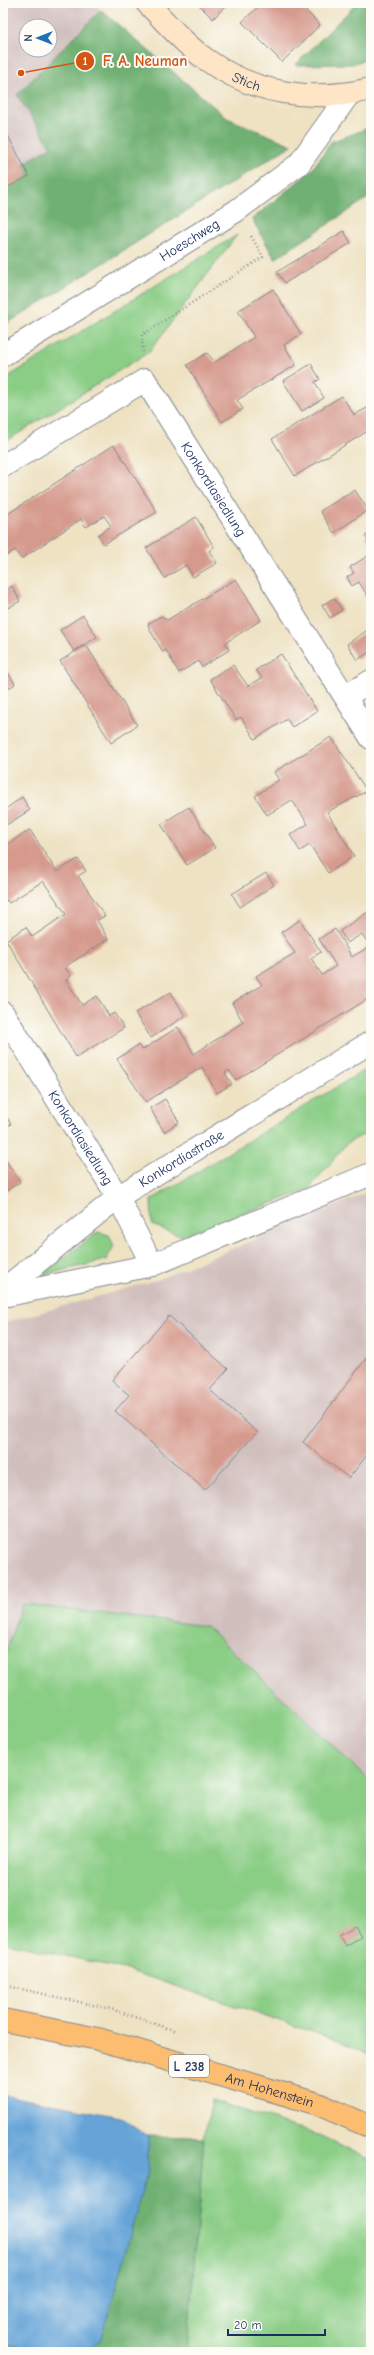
<svg xmlns="http://www.w3.org/2000/svg" width="374" height="2355" viewBox="0 0 374 2355" font-family="'Comic Neue',sans-serif">
<style>
.industrial{fill:#d1bfbe;fill-rule:evenodd}
.green{fill:#8acd85;stroke:#527e72}
.forest{fill:#6fb072;stroke:#457068}
.water{fill:#66a4d8;stroke:#406a9b}
.building{fill:#d69a8d}
.lines{fill:none;stroke-linecap:round;stroke-linejoin:round}
.minor-casing{stroke:#848890;stroke-width:24}
.secondary-casing{stroke:#848890;stroke-width:24}
.primary-casing{stroke:#848890;stroke-width:24}
.path{stroke:#848890;stroke-width:2.5;stroke-dasharray:1 3;stroke-linecap:butt}
.minor{stroke:#fff;stroke-width:22}
.secondary{stroke:#fee5c5;stroke-width:22}
.primary{stroke:#fcbd6f;stroke-width:22}
.labels{text-anchor:middle;dominant-baseline:central;stroke-width:4;stroke-linejoin:round;paint-order:stroke}
.shield{fill:#fdfcf7;stroke:#5f6c8c;stroke-width:1}
.shield-label{font-size:13px;font-weight:bold;fill:#1b2f5e}
.street-label{font-size:14px;fill:#1b2f5e;stroke:#fdfcf7}
.leader{fill:none;stroke:#d45514;stroke-width:1.5}
.callout-dot{fill:#d45514;stroke:#fdfcf7;stroke-width:1.5}
.mark-label{font-size:12px;text-anchor:middle;font-weight:bold;fill:#fff}
.callout-label{font-size:15px;text-anchor:middle;font-weight:bold;fill:#d45514;stroke:#fdfcf7;stroke-width:4;stroke-linejoin:round;paint-order:stroke}
</style>
<rect width="100%" height="100%" fill="#fdfcf7"/>
<filter id="ink" filterUnits="userSpaceOnUse"><feTurbulence type="fractalNoise" baseFrequency=".025" numOctaves="2"/><feDisplacementMap in="SourceGraphic" scale="8" xChannelSelector="R" yChannelSelector="G"/><feConvolveMatrix kernelMatrix="1 2 1 2 8 2 1 2 1" color-interpolation-filters="sRGB"/></filter>
<filter id="wash" filterUnits="userSpaceOnUse"><feTurbulence type="fractalNoise" baseFrequency=".012" numOctaves="4" result="noise"/><feDisplacementMap in="SourceGraphic" scale="16" xChannelSelector="R" yChannelSelector="G"/><feGaussianBlur stdDeviation="0.9" result="paint"/><feColorMatrix in="noise" values="0 0 0 0 0 0 0 0 0 0 0 0 0 0 0 0 0 1.4 0 .05"/><feComposite in="paint" operator="in"/></filter>
<g filter="url(#wash)">
<rect width="100%" height="100%" fill="#eee2c2"/>
<g class="industrial">
<path d="M3 3H94L101 10 17 95 52 147 3 176ZM26 26H50V50H26Z"/>
<path d="M371 1191V1782L206 1626 22 1604 3 1661V1323L157 1280Z"/>
</g>
<g class="green">
<path d="M237 235 149 352 3 443V380Z"/>
<path d="M371 1066V1131L347 1143 308 1190 181 1236 152 1225 151 1200Z"/>
<path d="M98 1232 109 1235 114 1246 106 1260 40 1276Z"/>
<path d="M22 1604 206 1626 371 1782V2055L337 2040 124 1969 3 1942V1661Z"/>
<path d="M212 2100 321 2136 371 2160V2352H187L204 2137Z"/>
</g>
<g class="forest">
<path d="M357 3H371V57L353 64 295 65Z"/>
<path d="M101 10 227 118 292 145 3 326V176L51 147 17 95Z"/>
<path d="M371 127V196L275 259 252 219 311 171 331 142Z"/>
<path d="M148 2136 204 2137 187 2352H60L82 2351 100 2341 148 2169Z"/>
<path d="M3 2344 43 2352H3Z"/>
</g>
<path class="water" d="M3 2095 121 2117 148 2136V2169L107 2318 100 2341 82 2351 43 2352 3 2344Z"/>
<g id="blocks">
<g class="building">
<path d="M197 3H228L213 19Z"/>
<path d="M262 3H298L320 25 282 62 242 22Z"/>
<path d="M3 126 29 176 3 190Z"/>
<path d="M344 231 351 243 285 283 277 272Z"/>
<path d="M273 289 301 334 284 345 296 365 237 400 243 409 222 422 187 365 207 353 215 362 254 337 238 311Z"/>
<path d="M311 364 320 379 315 382 324 398 302 411 283 381Z"/>
<path d="M342 396 354 415 367 408 371 415V429L295 476 272 439Z"/>
<path d="M114 445 157 512 104 544 98 535 111 526 104 516 86 527 81 519 21 559 15 550 3 558V535L5 534 3 517Z"/>
<path d="M355 490 368 510 334 533 320 511Z"/>
<path d="M196 517 214 547 209 551 217 563 193 577 186 565 165 578 146 548Z"/>
<path d="M371 532V545L365 536Z"/>
<path d="M371 554V602L359 582 352 586 347 577 354 573 350 567Z"/>
<path d="M236 579 261 620 225 643 229 650 202 667 198 661 179 673 166 650 163 652 150 630 148 624 161 616 167 620Z"/>
<path d="M12 586 20 601 8 608 3 600V591Z"/>
<path d="M334 598 342 610 330 618 322 605Z"/>
<path d="M83 615 97 637 74 651 60 630Z"/>
<path d="M369 629 371 632V651L357 660 347 644Z"/>
<path d="M86 645 137 725 111 743 60 661Z"/>
<path d="M281 654 317 711 292 727 287 719 255 739 241 717 236 720 210 679 233 665 248 686 262 678 256 670Z"/>
<path d="M6 669 15 684 3 692V671Z"/>
<path d="M331 737 367 791 327 812 354 856 328 873 310 845 300 851 290 835 308 824 292 800 267 815 255 796 279 780 274 772Z"/>
<path d="M22 797 30 810 3 827V811Z"/>
<path d="M189 807 215 848 187 865 161 824Z"/>
<path d="M30 830 57 872 78 859 86 871 78 876 105 916 97 920 108 939 65 967 71 976 66 980 82 1005 97 996 109 1016 114 1013 124 1028 76 1057 6 940 26 927 32 937 66 914 43 881 9 903 7 900 3 903V847Z"/>
<path d="M266 873 274 885 240 907 232 894Z"/>
<path d="M371 910V997L236 1080 229 1070 225 1073 232 1084 217 1093 202 1067 146 1102 117 1059 138 1045 142 1050 178 1027 194 1054 243 1022 232 1003 262 985 256 976 295 953 281 932 300 920 321 952 311 958 322 975 336 966 319 939 335 929 352 957 370 946 362 934 347 943 340 931Z"/>
<path d="M171 992 185 1016 151 1038 135 1013Z"/>
<path d="M165 1099 179 1122 164 1132 150 1108Z"/>
<path d="M3 1112 11 1124 3 1129Z"/>
<path d="M3 1156 20 1182 3 1193Z"/>
<path d="M169 1316 228 1369 210 1390 257 1432 205 1490 115 1411 129 1395 112 1380Z"/>
<path d="M371 1352V1450L349 1478 303 1442Z"/>
<path d="M355 1926 361 1936 345 1946 339 1935Z"/>
</g>
</g>
</g>
<g filter="url(#ink)">
<use href="#blocks" fill-opacity="0" stroke="#848890" stroke-width="1"/>
<g class="lines">
<defs>
<g id="minor">
<path id="s1" d="M3 355 236 211 299 164 349 94"/>
<path id="s2" d="M3 466 145 380 371 738"/>
<path d="M346 696 371 681"/>
<path id="s3" d="M3 1013 118 1197 152 1265"/>
<path id="s4" d="M3 1290 118 1197 371 1042"/>
<path d="M3 1296 152 1265 371 1174"/>
</g>
<g id="secondary">
<path id="s5" d="M147 3C165 21 183 43 204 58 253 94 312 103 371 89"/>
</g>
<g id="primary">
<path id="s6" d="M3 2020 98 2039 318 2104 371 2127"/>
</g>
</defs>
<use href="#minor" class="minor-casing"/>
<use href="#secondary" class="secondary-casing"/>
<use href="#primary" class="primary-casing"/>
<g class="path">
<path d="M143 352 142 335 263 257 251 236"/>
<path d="M3 1985 111 2009 176 2031"/>
</g>
<use href="#minor" class="minor"/>
<use href="#secondary" class="secondary"/>
<use href="#primary" class="primary"/>
</g>
</g>
<g class="labels">
<rect class="shield" x="169" y="2055" width="40" height="22" rx="3"/>
<g class="shield-label">
<text x="189" y="2066">L 238</text>
</g>
<g class="street-label">
<text stroke="none"><textPath href="#s5" startOffset="128">Stich</textPath></text>
<text stroke="none"><textPath href="#s1" startOffset="219">Hoeschweg</textPath></text>
<text stroke="none"><textPath href="#s2" startOffset="295">Konkordiasiedlung</textPath></text>
<text stroke="none"><textPath href="#s3" startOffset="147">Konkordiasiedlung</textPath></text>
<text stroke="none"><textPath href="#s4" startOffset="222">Konkordiastraße</textPath></text>
<text stroke="none"><textPath href="#s6" startOffset="276">Am Hohenstein</textPath></text>
</g>
</g>
<path class="leader" d="M21 73L85 61"/>
<g class="callout-dot">
<circle cx="21" cy="73" r="4"/>
<circle cx="85" cy="61" r="10"/>
</g>
<g class="mark-label">
<text x="85" y="65">1</text>
</g>
<g class="callout-label">
<text x="145" y="66">F. A. Neuman</text>
</g>
<rect width="374" height="2355" fill="none" stroke="#fdfcf7" stroke-width="16"/>
<g transform="translate(38 38) rotate(270)"><circle r="19" fill="#fdfcf7" stroke="#a3aaba"/>
<path d="M0-3L7 15L0 10L-7 15Z" fill="#1f6fb2"/>
<text y="-6" font-size="11" font-weight="bold" text-anchor="middle" fill="#1b2f5e">N</text>
</g>
<path d="M228 2329v6h97v-6" fill="none" stroke="#1b2f5e" stroke-width="2"/>
<text x="234" y="2329" font-size="12" fill="#1b2f5e" stroke="#fdfcf7" stroke-width="3" paint-order="stroke">20 m</text>
</svg>
